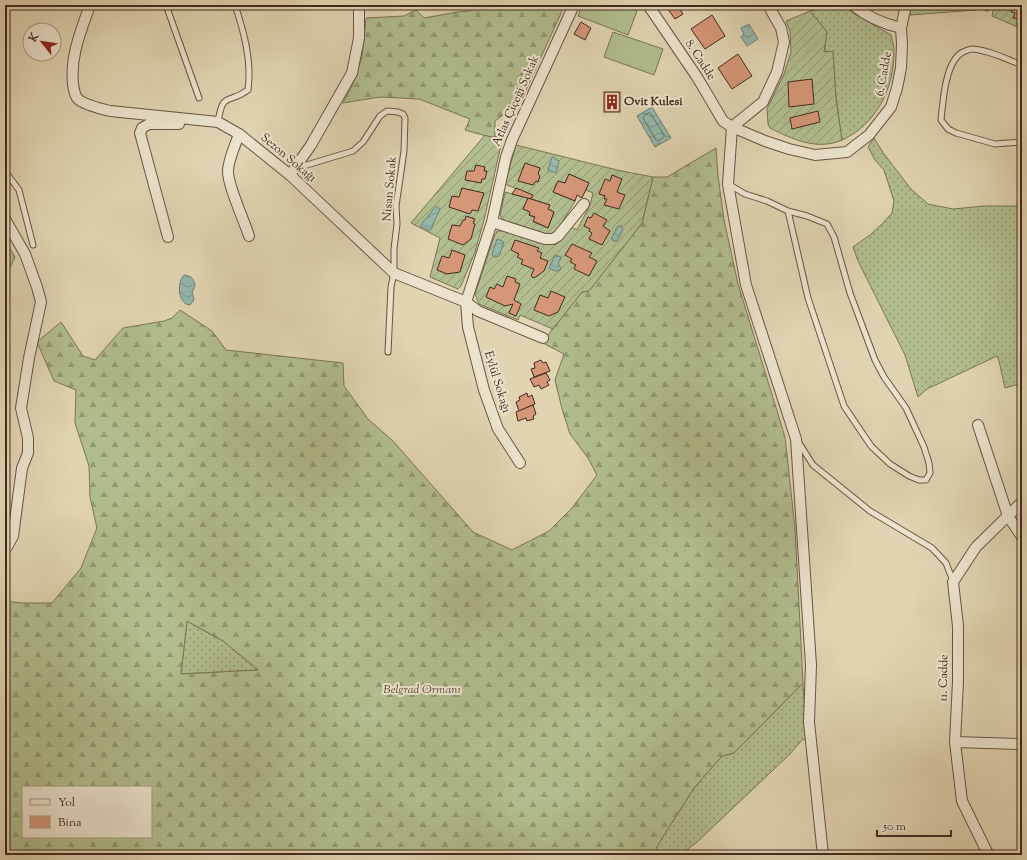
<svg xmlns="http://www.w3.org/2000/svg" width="1027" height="860" viewBox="0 0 1027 860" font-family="'Sorts Mill Goudy',serif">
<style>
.grass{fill:url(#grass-dots);stroke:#7a7456}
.forest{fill:url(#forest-firs);stroke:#7a7456;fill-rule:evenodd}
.garden{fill:url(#garden-furrows);stroke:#7a7456}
.pitch{fill:#b1bd8e;stroke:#7a7456}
.water{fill:url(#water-waves);stroke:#737f74}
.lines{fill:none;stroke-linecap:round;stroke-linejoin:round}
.shore{stroke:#6b7166;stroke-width:1}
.building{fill:#d59778;stroke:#422a1f}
.lane-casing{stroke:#6a5444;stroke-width:7}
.street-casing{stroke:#6a5444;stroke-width:12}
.lane{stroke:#ece3cd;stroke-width:5}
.street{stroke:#ece3cd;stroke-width:10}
.labels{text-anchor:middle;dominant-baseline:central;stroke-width:4;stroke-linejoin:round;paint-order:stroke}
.street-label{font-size:12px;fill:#422a1f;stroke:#ece3cd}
.poi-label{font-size:12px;font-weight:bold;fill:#422a1f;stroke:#ece3cd;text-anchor:start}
.park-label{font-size:12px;font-style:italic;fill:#584735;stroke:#ece3cd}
</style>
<defs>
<pattern id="grass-dots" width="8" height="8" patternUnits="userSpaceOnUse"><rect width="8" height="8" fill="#b1bd8e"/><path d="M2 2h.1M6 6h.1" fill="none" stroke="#929a73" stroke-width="1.8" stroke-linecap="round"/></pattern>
<pattern id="forest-firs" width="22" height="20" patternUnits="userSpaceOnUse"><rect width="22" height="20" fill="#b1bd8e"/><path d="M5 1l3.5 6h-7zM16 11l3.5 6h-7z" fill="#929a73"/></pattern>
<pattern id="garden-furrows" width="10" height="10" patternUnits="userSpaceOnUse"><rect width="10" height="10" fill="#b1bd8e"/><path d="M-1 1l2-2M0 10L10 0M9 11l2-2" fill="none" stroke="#929a73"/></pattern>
<pattern id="water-waves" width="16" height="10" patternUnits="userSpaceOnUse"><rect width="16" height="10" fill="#94b8ad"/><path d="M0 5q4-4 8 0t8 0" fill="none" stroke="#7a968c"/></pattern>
</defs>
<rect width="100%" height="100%" fill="#e1d4b2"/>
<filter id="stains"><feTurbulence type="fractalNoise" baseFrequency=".005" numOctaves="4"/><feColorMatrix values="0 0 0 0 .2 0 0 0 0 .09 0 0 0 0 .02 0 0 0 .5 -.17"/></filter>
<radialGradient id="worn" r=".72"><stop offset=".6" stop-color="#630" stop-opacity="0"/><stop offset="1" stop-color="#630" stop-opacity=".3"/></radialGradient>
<g class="grass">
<path d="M839 5H847L850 11 891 35C892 40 894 45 894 50 895 87 876 125 842 140L836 99 833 52H824L827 32 810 11Z"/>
<path d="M911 5H978L976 10 910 15Z"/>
<path d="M874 138 884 154 911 189 928 204 953 209 984 206H1022V389L1019 384 1005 388 999 361 997 356 927 389 918 397 905 355 858 261 853 247 870 235 883 223 892 213 894 201 884 170 875 160 868 147Z"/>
<path d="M187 621 223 641 258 670 181 674Z"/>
<path d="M803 683 806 739 802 740 790 754 696 843 679 855H653L659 843 694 788 722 756 734 753Z"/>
</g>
<g class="forest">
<path d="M477 5H558L562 11 521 101 495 121V136L490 137 465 130 470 119 419 99 380 97 343 103 353 84 362 57 366 18 404 16 416 10 424 18 457 12 470 11Z"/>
<path d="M716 148 718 176 724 220 738 284 785 437 795 528 803 683 734 753 722 756 694 788 659 843 653 855H5V601L21 603H52L81 568 97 528 90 497 89 466 75 423 76 390 54 381 37 342 61 322 83 356 95 360 123 328 164 321 172 318 180 310 212 331 226 350 343 363 344 386 368 419 393 441 473 532 512 550 549 531 572 508 597 475 588 458 570 434 562 409 555 380 564 354 543 343 555 325 582 292 589 291 642 223 653 177H667ZM187 621 223 641 258 670 181 674ZM23 787H151V837H23Z"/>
<path d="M5 240 15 257 5 279Z"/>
</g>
<g class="garden">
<path d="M994 5H1022V29L992 16Z"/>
<path d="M810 11 827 32 824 52 833 51 836 99 842 140C817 151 792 139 770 128L768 124 767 109 784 74 791 52 790 31 786 21Z"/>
<path d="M485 135 490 137 502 136V141L484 220 475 252 461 286 458 289 430 277 440 238 411 223Z"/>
<path d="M516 145 617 170 653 177 642 223 589 291 582 292 553 329 520 315 518 320 479 304 475 294 494 237 497 231H505L539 242 556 244 566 235 571 227 577 230 590 205 593 193 586 190 589 183 569 174 565 183 558 181 553 192 575 201 560 226 553 233 546 235 507 222 500 216 505 192 528 198 523 209 530 212V216L535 217 533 222 548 228 554 212 548 209 550 205 531 199 532 195 505 184Z"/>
</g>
<g class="pitch">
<path d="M582 5H621L637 11 628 35 578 16Z"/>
<path d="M613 32 663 49 654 75 604 57Z"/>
</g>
<g class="water">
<path d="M749 24 758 39 747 46 741 37 744 34 741 28Z"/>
<path d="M652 107 671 138 655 147 637 116Z"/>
<path d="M552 157 559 161 556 173 548 170Z"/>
<path d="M436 206 440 209 430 231 420 226Z"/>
<path d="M621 225 623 229 617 241H613L612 237 618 226 619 227Z"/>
<path d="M497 239 504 242 499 256 494 257 492 254Z"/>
<path d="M555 255 561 257 558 264 561 268 560 270 556 271 549 268Z"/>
<path d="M184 275C192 276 194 279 195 286L192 292 194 300 190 305 186 304C178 299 177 282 184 275Z"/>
</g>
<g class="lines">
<path class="shore" d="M649 113 651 114 664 135V137L658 141 656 140 643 118 644 116Z"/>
</g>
<g class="building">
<path d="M671 5H677L683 14 675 19 667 8Z"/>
<path d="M1013 5H1022V19L1013 18 1015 13 1011 12Z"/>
<path d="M712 15 725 36 705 49 691 29Z"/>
<path d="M581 22 591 28 585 40 574 34Z"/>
<path d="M738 54 752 76 732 89 718 68Z"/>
<path d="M812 79 814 104 789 107 788 82Z"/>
<rect x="604" y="92" width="16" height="20"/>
<path d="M818 111 820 122 792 129 790 118Z"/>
<path d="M525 163 540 168 538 174 540 176 538 182 536 181 533 185 518 181Z"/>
<path d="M476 165 485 167 484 171H487L485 179H482L481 183 465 180 467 171H474Z"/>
<path d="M569 174 589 183 582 198 577 195 575 201 553 192 558 181 565 183Z"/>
<path d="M612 175 622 179 617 192 625 195 619 209 604 205 607 199H604L605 196 599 194 605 179 610 181Z"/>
<path d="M462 188 484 193 478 211 472 210 470 214 449 207 452 196 459 197Z"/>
<path d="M516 188 533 195 531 199 512 194Z"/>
<path d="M528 198 550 205 548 209 554 212 548 228 533 221 535 217 529 215 530 212 523 209Z"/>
<path d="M594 213 607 220 603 226 610 231 602 245 589 239 592 233 589 231 590 229 584 226 588 217 591 218Z"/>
<path d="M466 216 475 219 473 223 475 224 471 239 463 245 448 239 452 225 460 226 463 220H465Z"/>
<path d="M515 240 539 248 537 251 542 253 540 258 548 261 544 271 534 278 531 276 534 269 521 264 523 260 517 257 519 254 511 250Z"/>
<path d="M572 244 592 253 589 257 597 261 589 276 574 269 576 265 570 262 572 259 565 255Z"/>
<path d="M452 250 465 255 460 272 447 274 437 270 442 256 449 258Z"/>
<path d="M507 276 516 279 515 282 520 284 514 300 521 304 516 316 509 313 513 304 505 306 486 297 490 287 494 289 497 284 503 287Z"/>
<path d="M551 291 565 297 558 312 549 316 534 310 540 295 548 298Z"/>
<path d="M541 360 543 363 546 362 550 371 534 377 531 369 535 368 534 363Z"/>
<path d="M546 373 550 380 547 382 549 385 541 389 539 385 534 387 530 379Z"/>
<path d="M527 393 528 397 532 395 535 404 519 411 516 402 520 400 519 397Z"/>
<path d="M533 405 536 414 533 416 534 419 527 421 526 418 518 421 516 412Z"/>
</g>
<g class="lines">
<defs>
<g id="lane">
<path d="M166 5 199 98"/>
<path d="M987 8 988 5"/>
<path d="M1022 65C1006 59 989 50 972 49 969 49 966 51 963 52 945 61 943 102 941 120L948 129 956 133 995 144 1022 142"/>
<path d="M218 122C223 90 228 105 248 90 252 61 244 32 235 5"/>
<path d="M297 168 353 151 363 142 380 116 387 111 398 112 403 114 405 118 404 151 396 206 397 224 394 249V273L391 287 388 352"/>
<path d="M5 171 19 190 33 245"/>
<path d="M728 184 745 194 767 201 788 211 807 216 827 224 834 237 850 293 875 360 884 377 906 408 924 447 929 463 930 473 926 480H919L909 476 890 464 871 446 844 406 808 298 788 211"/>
<path d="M799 443 813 465 870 511 932 548 946 563 953 581"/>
</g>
<g id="street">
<path d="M90 5C81 31 70 56 73 84 74 89 74 95 78 99 84 105 102 109 110 111L218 122 239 134 290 175 394 273 466 302 478 311 543 338"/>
<path d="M648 5 697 77 723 121 732 127 765 141 789 149 815 155 847 152 869 135 891 107 897 88 901 68 902 44 901 28 906 5"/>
<path d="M768 5 781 28 784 42 777 72 763 102 732 127 728 184 746 285 796 439 811 665 809 722 823 855"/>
<path d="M853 5C866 16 884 24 901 28"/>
<path d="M239 134C235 146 229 158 228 170 227 184 244 220 249 236"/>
<path d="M290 175 311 145 352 73 359 38V5"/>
<path d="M5 219 25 254 37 287 41 302 29 358 21 408 28 438V453L22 468 13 536 7 547H5"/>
<path d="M492 222 545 239H553L558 236 584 204"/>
<path d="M168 237 140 133 142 128 149 124H179"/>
<path d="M978 425 1008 516 1022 537"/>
<path d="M520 463 498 429 484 390 468 327 466 302 492 222 506 157 512 140 574 5"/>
<path d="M955 742 1022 744"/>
<path d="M990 855 987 852 962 801 957 759 955 742 958 682V626L953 582 976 547 1022 502"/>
</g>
</defs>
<use href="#lane" class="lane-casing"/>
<use href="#street" class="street-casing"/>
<use href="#lane" class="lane"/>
<use href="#street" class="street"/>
</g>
<defs>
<symbol id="building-bare" viewBox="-9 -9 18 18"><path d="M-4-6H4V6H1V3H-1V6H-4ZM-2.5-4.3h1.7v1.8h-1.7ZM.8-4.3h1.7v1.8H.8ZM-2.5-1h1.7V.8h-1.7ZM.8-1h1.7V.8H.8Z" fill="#8f2418" stroke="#ece3cd" stroke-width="2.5" paint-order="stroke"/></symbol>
</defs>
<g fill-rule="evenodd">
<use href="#building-bare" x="601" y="91" width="22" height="22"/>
</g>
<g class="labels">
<g class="street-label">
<text transform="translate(700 60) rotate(57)">8. Cadde</text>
<text transform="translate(884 74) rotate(-80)">6. Cadde</text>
<text transform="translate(516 101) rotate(-66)">Atlas Çiçeği Sokak</text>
<text transform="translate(288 158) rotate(40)">Sezon Sokağı</text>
<text transform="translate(390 189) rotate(-85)">Nisan Sokak</text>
<text transform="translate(497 382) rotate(73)">Eylül Sokağı</text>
<text transform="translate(944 678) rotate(-89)">11. Cadde</text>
</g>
<g class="poi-label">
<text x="624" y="102">Ovit Kulesi</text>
</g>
<g class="park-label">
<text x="422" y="690">Belgrad Ormanı</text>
</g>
</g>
<rect width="1027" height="860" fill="none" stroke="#e1d4b2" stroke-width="20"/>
<rect x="6" y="6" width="1015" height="848" fill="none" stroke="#422a1f" stroke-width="2"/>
<rect x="10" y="10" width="1007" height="840" fill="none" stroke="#422a1f"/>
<rect x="22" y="786" width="130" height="52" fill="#ece3cd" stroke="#a89987"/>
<rect x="30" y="799" width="20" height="6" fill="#ece3cd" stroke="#a89987"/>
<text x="58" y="806" font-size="12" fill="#422a1f">Yol</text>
<rect x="30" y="816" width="20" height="12" fill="#d59778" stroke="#a89987"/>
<text x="58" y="826" font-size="12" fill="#422a1f">Bina</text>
<g transform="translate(42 42) rotate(300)"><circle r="19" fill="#ece3cd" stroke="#a89987"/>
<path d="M0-3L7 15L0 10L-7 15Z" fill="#8f2418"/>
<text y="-6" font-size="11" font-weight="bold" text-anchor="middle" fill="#422a1f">K</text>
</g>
<path d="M877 830v6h74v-6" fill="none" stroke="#422a1f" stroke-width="2"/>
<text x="883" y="830" font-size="12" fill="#422a1f" stroke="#ece3cd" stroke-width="3" paint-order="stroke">50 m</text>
<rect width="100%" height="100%" filter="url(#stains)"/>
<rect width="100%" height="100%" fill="url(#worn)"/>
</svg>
